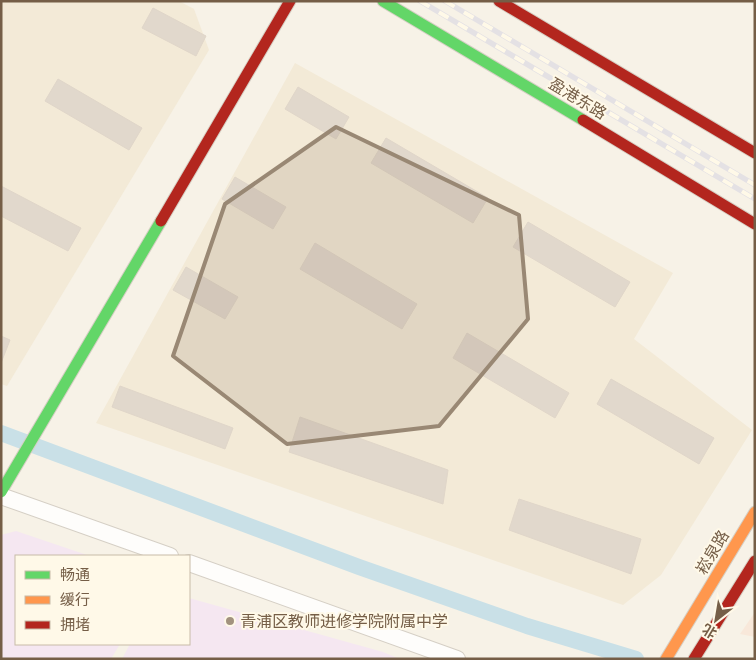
<svg xmlns="http://www.w3.org/2000/svg" width="756" height="660" viewBox="0 0 756 660" font-family="'Golos Text','Noto Sans SC',sans-serif">
<style>
.residential{fill:#f3ead7}
.commercial{fill:#f8e8da}
.education{fill:#f5e7f1}
.lines{fill:none;stroke-linecap:round;stroke-linejoin:round}
.canal{stroke:#c9e0e7;stroke-width:16}
.building{fill:#e1d8cc;stroke:#e0d6c9}
.street-casing{stroke:#d5cfc5;stroke-width:18}
.fast-casing{stroke:#d6cfc4;stroke-width:13}
.slow-casing{stroke:#d6cfc4;stroke-width:13}
.jam-casing{stroke:#d6cfc4;stroke-width:13}
.street{stroke:#fefdfb;stroke-width:16}
.fast{stroke:#63d668;stroke-width:11}
.slow{stroke:#ff974d;stroke-width:11}
.jam{stroke:#b3261e;stroke-width:11}
.rail-casing{stroke:#e4e1e4;stroke-width:5.5}
.rail{stroke:#fff9e8;stroke-width:4;stroke-dasharray:11;stroke-linecap:butt}
.marked{fill:#998874;fill-opacity:0.2;stroke:#998874;stroke-width:4;stroke-linejoin:round}
.poi-dot{fill:#a2927f;stroke:#fff9e8;stroke-width:2}
.labels{text-anchor:middle;dominant-baseline:central;stroke-width:4;stroke-linejoin:round;paint-order:stroke}
.street-label{font-size:16px;fill:#755e47;stroke:#fff9e8}
.poi-label{font-size:16px;fill:#755e47;stroke:#fff9e8;text-anchor:start}
</style>
<rect width="100%" height="100%" fill="#f7f2e7"/>
<g class="residential">
<path d="M1 1H179L194 9 209 50 7 386 1 384Z"/>
<path d="M295 63 673 273 634 339 752 430 661 575 623 605 96 423Z"/>
</g>
<path class="commercial" d="M755 612V637L740 634Z"/>
<g class="education">
<path d="M16 531 90 556H16V644H120L111 659H1V535Z"/>
<path d="M189 598 383 652 400 659H122L130 644H189Z"/>
</g>
<g class="lines">
<path class="canal" d="M1 433 359 567 527 626 636 659"/>
</g>
<g class="building">
<path d="M153 8 206 36 196 56 142 28Z"/>
<path d="M58 79 142 128 129 150 45 101Z"/>
<path d="M298 87 349 117 336 139 285 109Z"/>
<path d="M386 138 488 198 473 223 371 163Z"/>
<path d="M235 177 286 207 273 229 222 199Z"/>
<path d="M1 186 81 228 68 251 1 216Z"/>
<path d="M528 222 630 282 615 307 513 247Z"/>
<path d="M315 243 417 304 402 329 300 269Z"/>
<path d="M186 267 238 297 225 319 173 290Z"/>
<path d="M467 333 569 393 555 418 453 358Z"/>
<path d="M1 336 10 340 1 363Z"/>
<path d="M611 379 714 438 699 464 597 404Z"/>
<path d="M120 386 233 428 225 449 112 407Z"/>
<path d="M300 417 448 470 443 504 289 452Z"/>
<path d="M519 499 641 539 631 574 509 530Z"/>
</g>
<g class="lines">
<defs>
<g id="street">
<path d="M1 496 170 556"/>
<path d="M189 563 457 659"/>
</g>
<g id="fast">
<path d="M383 1 583 120"/>
<path d="M1 492 161 221"/>
</g>
<path id="slow" d="M666 659 755 512"/>
<g id="jam">
<path d="M499 1 755 153"/>
<path d="M583 120 755 224"/>
<path d="M161 221 290 1"/>
<path d="M694 659 755 561"/>
</g>
</defs>
<use href="#street" class="street-casing"/>
<use href="#fast" class="fast-casing"/>
<use href="#slow" class="slow-casing"/>
<use href="#jam" class="jam-casing"/>
<use href="#street" class="street"/>
<use href="#fast" class="fast"/>
<use href="#slow" class="slow"/>
<use href="#jam" class="jam"/>
<defs>
<g id="rail">
<path d="M420 1 755 199"/>
<path d="M445 1 755 185"/>
</g>
</defs>
<use href="#rail" class="rail-casing"/>
<use href="#rail" class="rail"/>
</g>
<path class="marked" d="M336 127 519 215 528 319 439 426 287 444 173 356 225 204Z"/>
<circle class="poi-dot" cx="230" cy="621" r="5"/>
<g class="labels">
<g class="street-label">
<text transform="translate(578 98) rotate(31)">盈港东路</text>
<text transform="translate(712 552) rotate(-59)">崧泉路</text>
</g>
<g class="poi-label">
<text x="240" y="621">青浦区教师进修学院附属中学</text>
</g>
</g>
<rect width="756" height="660" fill="none" stroke="#755e47" stroke-width="5"/>
<rect x="15" y="555" width="175" height="90" fill="#fff9e8" stroke="#c8bba8"/>
<rect x="25" y="571" width="25" height="8" fill="#63d668" stroke="#c8bba8"/>
<text x="60" y="580" font-size="15" fill="#755e47">畅通</text>
<rect x="25" y="596" width="25" height="8" fill="#ff974d" stroke="#c8bba8"/>
<text x="60" y="605" font-size="15" fill="#755e47">缓行</text>
<rect x="25" y="621" width="25" height="8" fill="#b3261e" stroke="#c8bba8"/>
<text x="60" y="630" font-size="15" fill="#755e47">拥堵</text>
<g transform="translate(716 620) rotate(211)" stroke="#fff9e8" stroke-width="4" paint-order="stroke">
<path d="M0-4L9 19L0 12L-9 19Z" fill="#755e47"/>
<text y="-8" font-size="14" font-weight="bold" text-anchor="middle" fill="#755e47">北</text>
</g>
</svg>
